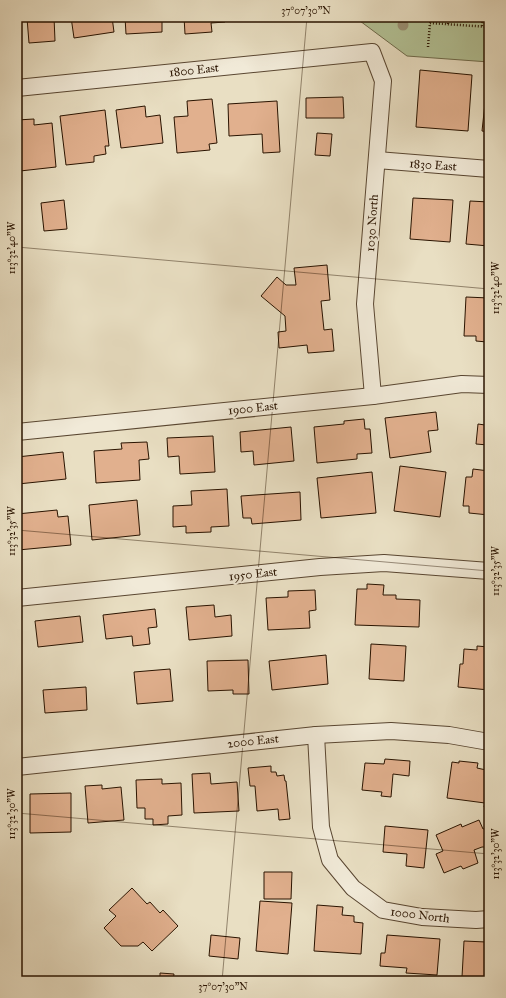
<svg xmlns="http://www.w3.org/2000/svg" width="506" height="998" viewBox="0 0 506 998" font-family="'IM FELL Great Primer',serif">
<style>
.green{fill:#b3c296;stroke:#6e6a4b}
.building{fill:#e1b08e;stroke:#291300}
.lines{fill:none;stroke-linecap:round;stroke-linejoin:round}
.minor-casing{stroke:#594631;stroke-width:18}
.path{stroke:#291300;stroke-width:2.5;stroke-dasharray:1 2;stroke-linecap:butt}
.minor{stroke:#f1ead8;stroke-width:16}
.tree{fill:#9a9074}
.ticks{fill:none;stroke:#291300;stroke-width:1;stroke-opacity:0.45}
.labels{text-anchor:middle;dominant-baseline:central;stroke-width:4;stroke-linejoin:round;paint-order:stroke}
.street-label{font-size:12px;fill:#291300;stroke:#f1ead8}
.neatline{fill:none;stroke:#291300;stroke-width:1.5}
.ticks-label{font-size:10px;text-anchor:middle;fill:#291300}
</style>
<rect width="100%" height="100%" fill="#e9dfc3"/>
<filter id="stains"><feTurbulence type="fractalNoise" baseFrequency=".005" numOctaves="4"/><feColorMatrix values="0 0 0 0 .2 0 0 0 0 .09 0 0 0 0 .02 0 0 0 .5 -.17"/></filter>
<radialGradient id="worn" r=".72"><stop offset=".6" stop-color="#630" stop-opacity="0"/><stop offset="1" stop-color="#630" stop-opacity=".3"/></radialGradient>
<path class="green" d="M360 17H489V62L407 56 360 21Z"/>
<g class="building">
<path d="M17 17H54L55 41 29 43 27 18 17 19Z"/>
<path d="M71 17H112L114 32 74 38Z"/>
<path d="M125 17H170L171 19 162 20V32L126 34Z"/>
<path d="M184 17H224L225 22 211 23 212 32 185 34Z"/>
<path d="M420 70 472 75 468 131 416 127Z"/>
<path d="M486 94H489V132L482 131Z"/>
<path d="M343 97 344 118H306V98Z"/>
<path d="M212 99 217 143 209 144 210 150 177 153 174 117 188 116 187 101Z"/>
<path d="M277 101 280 152 263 153 262 134 229 136 228 104Z"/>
<path d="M145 106 146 117 160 115 163 143 121 148 116 110Z"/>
<path d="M105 110 109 146H105L106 154 94 156V162L66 165 60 116Z"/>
<path d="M34 119V125L52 123 56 167 20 171 17 120Z"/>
<path d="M317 133 332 134 330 156 315 155Z"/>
<path d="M413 198 453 200 450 242 410 239Z"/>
<path d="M64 200 67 229 44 231 41 203Z"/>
<path d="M470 201 489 202V246L466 244Z"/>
<path d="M327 265 330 300 321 301 324 330 332 329 334 351 308 353 307 345 279 348 278 332 286 331 285 316 261 296 277 277 286 285H296L294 268Z"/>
<path d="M466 297 489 298V337H487V342L476 341V336H464Z"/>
<path d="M486 408H489V458L487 457 488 445 476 444 478 424 485 425Z"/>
<path d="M436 412 438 430 428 431 431 452 390 458 385 418Z"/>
<path d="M364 419 365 429H370L372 453 357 454V459L317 463 314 427 344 424V421Z"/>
<path d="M291 427 294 461 254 465 253 451 241 452 240 432Z"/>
<path d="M213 436 215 472 180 474 179 456 168 457 167 438Z"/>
<path d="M147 442 149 459 139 460 140 480 96 483 94 451 122 449 121 443Z"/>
<path d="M63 452 66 479 18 484 17 457Z"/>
<path d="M400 466 446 472 440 517 394 511Z"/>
<path d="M473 469 489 471V515L469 513V506H463L466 477H472Z"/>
<path d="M372 472 376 513 321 518 317 478Z"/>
<path d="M227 489 229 526 211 527V532L186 533V526L173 527V506L192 505 191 491Z"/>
<path d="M300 492 301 520 252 524 251 518H243L241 496Z"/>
<path d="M137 500 140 535 92 540 89 505Z"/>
<path d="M57 510 58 517 68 516 71 545 18 550 17 514Z"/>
<path d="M367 584 384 585 383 595H396V599L420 600 419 627 355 625 357 589H367Z"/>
<path d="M315 590 316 610 309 611 310 628 268 630 266 598 288 597V591Z"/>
<path d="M214 605 215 617 231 615 232 636 189 640 186 607Z"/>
<path d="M155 609 157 627 148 628 150 644 133 646 132 636 106 639 103 615Z"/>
<path d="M80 616 83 642 38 647 35 621Z"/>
<path d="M371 644 406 646 404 681 369 679Z"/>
<path d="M477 646 489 647V690L458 687 460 664H463L464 649 477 650Z"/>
<path d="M326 655 328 684 272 690 269 661Z"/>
<path d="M248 660 249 694H233V690L208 691 207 661Z"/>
<path d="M170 669 173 701 137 704 134 672Z"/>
<path d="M86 687 87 710 45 713 43 690Z"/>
<path d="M385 759 410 761 409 776 393 774 391 797 381 796 382 792 362 790 365 763 384 764Z"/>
<path d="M459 761 478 763 477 768 486 770V766H489V808L484 807 485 803 447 798 452 762 459 763Z"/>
<path d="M271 766V772H276L277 776 284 775 285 781H286L290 819 279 820 278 809 257 811 255 786H250L248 768Z"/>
<path d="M210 773 211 784 237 782 239 811 194 813 192 774Z"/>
<path d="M162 779V784L181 783 182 815 168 816V824L153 825V819H145V808H137L136 780Z"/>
<path d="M102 785V789L121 787 124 820 88 823 85 786Z"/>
<path d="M71 793V832L30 833V794Z"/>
<path d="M479 820 483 829 489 827V847H482L474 850 478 863 463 869 461 866 444 873 436 854 443 851 436 835 461 824 462 827Z"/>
<path d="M385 826 428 830 424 868 406 866 407 854 383 852Z"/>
<path d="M264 872H292L291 899H264Z"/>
<path d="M132 888 147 904 150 902 160 913 163 910 178 926 152 951 143 942 138 946H121L104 928 116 916 109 910Z"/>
<path d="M260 901 292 903 288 954 256 951Z"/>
<path d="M317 905 343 907 342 915 354 916V922L363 923 361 954 314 951Z"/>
<path d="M211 935 240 938 238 959 209 956Z"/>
<path d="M387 935 440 939 437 975 406 973 407 968 380 966 381 953H385Z"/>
<path d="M464 941 486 942V946H489V979L462 977Z"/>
<path d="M160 973 174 974 173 981H160Z"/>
</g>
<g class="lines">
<defs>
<g id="minor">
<path d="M17 88 372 52 383 81 365 304 373 396"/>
<path d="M377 160 489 169"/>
<path d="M17 432 373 396 462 384 489 385"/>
<path d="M17 598 320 567 384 563 489 571"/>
<path d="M316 735 321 827 330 860 353 888 383 910 422 917 476 920 489 919"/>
<path d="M17 767 316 735 391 731 449 735 489 742"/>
</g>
</defs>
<use href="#minor" class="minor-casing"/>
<g class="path">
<path d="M448 24V17"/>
<path d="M482 26 483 17"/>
<path d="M428 47 430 23 489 27"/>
</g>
<use href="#minor" class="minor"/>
</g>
<circle class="tree" cx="403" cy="25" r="5.5"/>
<path class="ticks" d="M17 247 489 289M17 530 489 571M17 813 489 854M222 981 307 17"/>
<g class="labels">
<g class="street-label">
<text transform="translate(194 70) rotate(-6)">1800 East</text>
<text transform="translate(433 165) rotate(4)">1830 East</text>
<text transform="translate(372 223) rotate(-86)">1030 North</text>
<text transform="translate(253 408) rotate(-6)">1900 East</text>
<text transform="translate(253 574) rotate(-6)">1950 East</text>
<text transform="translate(253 741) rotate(-6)">2000 East</text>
<text transform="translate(420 915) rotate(7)">1000 North</text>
</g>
</g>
<rect width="506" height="998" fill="none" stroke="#e9dfc3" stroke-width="44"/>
<rect x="22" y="22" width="462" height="954" class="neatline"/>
<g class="ticks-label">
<text x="306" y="14">37°07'30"N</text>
<text transform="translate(11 248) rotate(-90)" y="4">113°32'40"W</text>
<text transform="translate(495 288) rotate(-90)" y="4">113°32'40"W</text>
<text transform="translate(11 531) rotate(-90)" y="4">113°32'35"W</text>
<text transform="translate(495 571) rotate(-90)" y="4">113°32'35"W</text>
<text transform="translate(11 814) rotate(-90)" y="4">113°32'30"W</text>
<text transform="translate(495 854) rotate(-90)" y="4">113°32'30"W</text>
<text x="223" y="990">37°07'30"N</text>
</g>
<rect width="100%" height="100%" filter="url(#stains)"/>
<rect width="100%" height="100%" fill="url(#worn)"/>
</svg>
